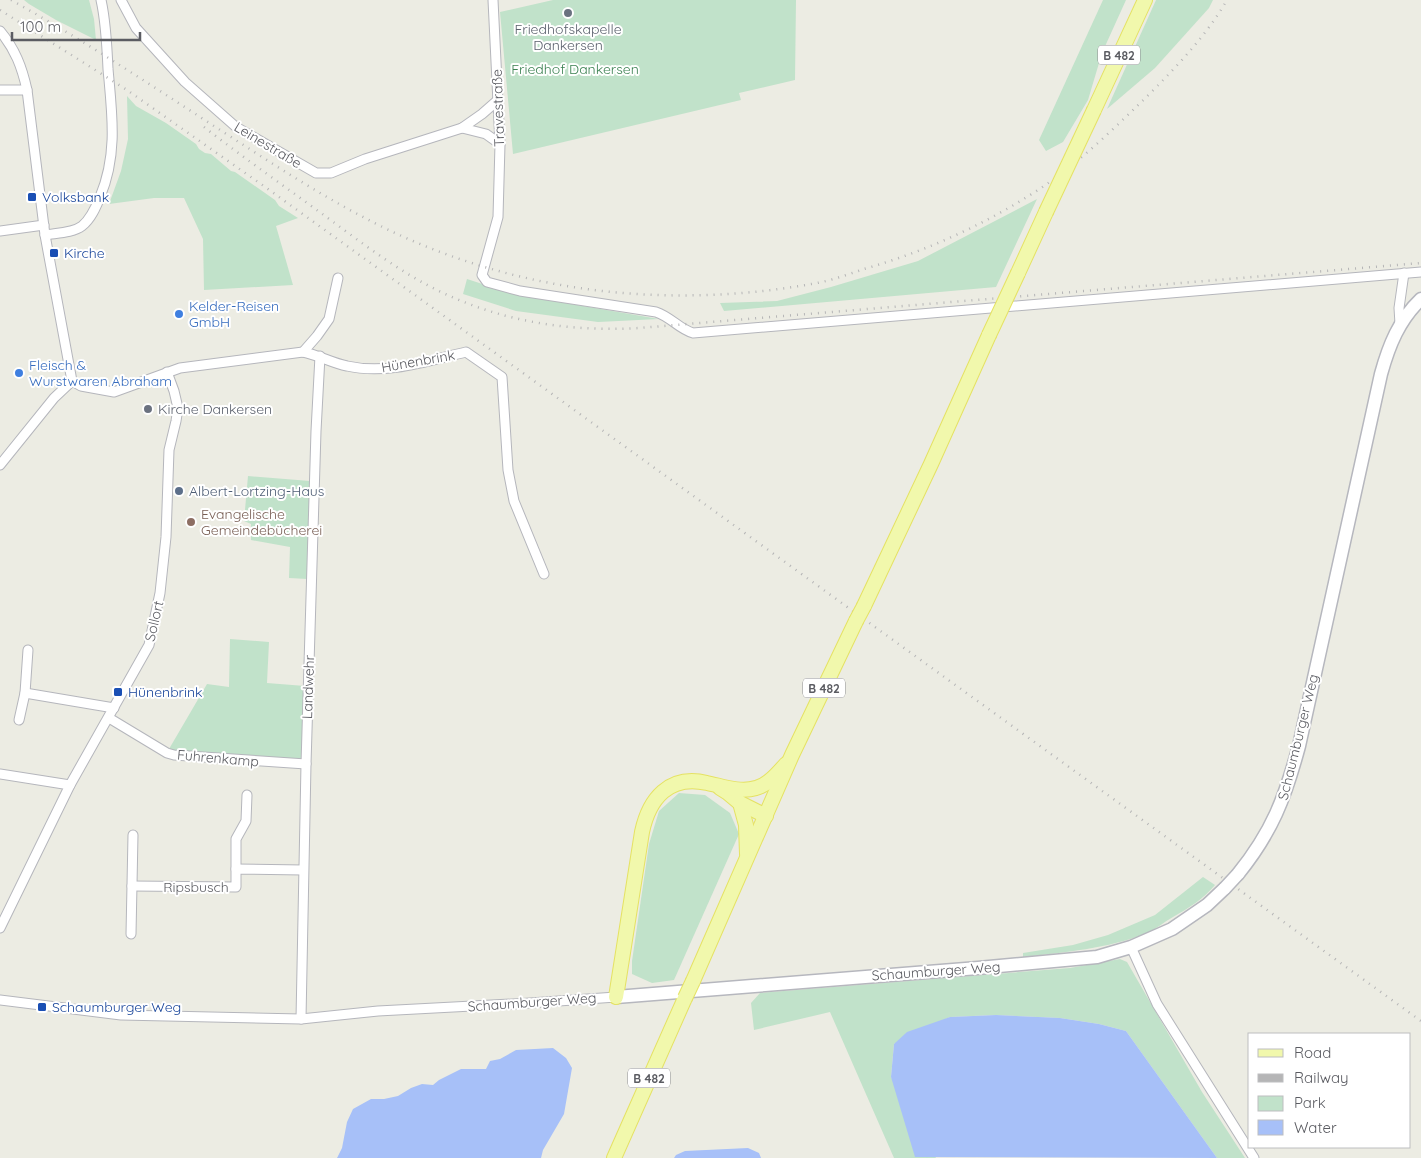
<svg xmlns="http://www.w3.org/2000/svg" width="1421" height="1158" viewBox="0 0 1421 1158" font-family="Quicksand,sans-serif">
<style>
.green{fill:#c1e2ca}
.water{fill:#a7c0f8}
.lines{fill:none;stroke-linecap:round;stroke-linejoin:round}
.street-casing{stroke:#b5b6bc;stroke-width:11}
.secondary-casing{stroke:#b6b7be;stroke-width:15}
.primary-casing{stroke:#e5e263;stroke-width:16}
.street{stroke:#fff;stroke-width:9}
.secondary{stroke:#fff;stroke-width:12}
.primary{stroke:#f1f8ac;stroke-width:14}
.rail{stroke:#b5b5b6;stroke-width:2.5;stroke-dasharray:1 6;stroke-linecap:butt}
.secondary-bridge-casing{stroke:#b6b7be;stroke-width:15;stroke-linecap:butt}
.primary-bridge-casing{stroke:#e5e263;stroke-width:16;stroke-linecap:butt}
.secondary-bridge{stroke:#fff;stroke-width:12}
.primary-bridge{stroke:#f1f8ac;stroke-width:14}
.worship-dot{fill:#6b7280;stroke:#fff;stroke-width:2}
.transit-dot{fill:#1a4fb4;stroke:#fff;stroke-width:2}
.shop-dot{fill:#3f7fe0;stroke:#fff;stroke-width:2}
.service-dot{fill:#5c6f8a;stroke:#fff;stroke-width:2}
.education-dot{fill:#8d6e63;stroke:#fff;stroke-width:2}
.labels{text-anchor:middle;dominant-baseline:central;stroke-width:4;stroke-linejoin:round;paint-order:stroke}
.shield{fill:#fff;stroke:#8c8d91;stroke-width:1}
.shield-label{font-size:12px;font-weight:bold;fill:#5b5c62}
.worship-label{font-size:14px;fill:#5b616d;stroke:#fff}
.park-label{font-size:14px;fill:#3b8151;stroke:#fff}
.street-label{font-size:14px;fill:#5b5c62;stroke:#fff}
.transit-label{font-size:14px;fill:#164399;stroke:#fff;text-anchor:start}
.shop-label{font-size:14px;fill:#366cbe;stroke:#fff;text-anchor:start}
.service-label{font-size:14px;fill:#4e5e75;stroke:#fff;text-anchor:start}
.education-label{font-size:14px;fill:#785e54;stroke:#fff;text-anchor:start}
</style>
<rect width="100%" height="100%" fill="#ecece3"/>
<g class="green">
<path d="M24 0H89L94 19 96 40 56 20 29 4Z"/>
<path d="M553 0H796L795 80 739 93 741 100 513 154 500 12Z"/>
<path d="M1103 0H1126L1102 53 1088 100 1063 142 1046 151 1039 140Z"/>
<path d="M1156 0H1213L1209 8 1155 68 1107 109Z"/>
<path d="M127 96 136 106 166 123 196 144 199 149 205 153 211 154 231 171 235 172 275 200 279 206 298 218 276 226 293 285 204 290 203 239 184 198H154L109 204 121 171 128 139Z"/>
<path d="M1037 199 996 287 724 311 720 303 777 301 831 287 918 261Z"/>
<path d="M467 279 513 294 659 319 598 322 516 311 463 294Z"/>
<path d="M248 476 310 481 307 579 289 578 290 547 251 540V524L244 521Z"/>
<path d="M230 639 269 642 267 683 305 686 302 757 296 761 178 752 169 749 207 684 229 687Z"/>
<path d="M679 793 705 795 730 813 739 834 674 980 652 983 632 974V961L649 844 659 811Z"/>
<path d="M1203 877 1215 885C1203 899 1189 908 1173 917 1164 922 1156 929 1147 933 1107 949 1065 952 1023 957V953L1073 945 1108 935 1155 915Z"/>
<path d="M1120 959 1127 962 1202 1092 1245 1158H1217L1126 1031 1099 1024 1060 1018 995 1015 950 1017 894 1044 891 1077 936 1158H894L830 1012 754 1030 751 1003 760 993 1070 968Z"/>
</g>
<g class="water">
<path d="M996 1015 1060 1018 1099 1024 1126 1031 1217 1158 915 1157 891 1077 894 1044 907 1032 950 1017Z"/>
<path d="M553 1048 566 1058 572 1068 564 1114 543 1150 541 1158H337L342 1148 347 1122 353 1109 371 1099H384L398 1096 411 1088 422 1084 433 1085 439 1080 461 1069H486L490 1061 500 1059 516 1050Z"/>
<path d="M748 1148 759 1153 761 1158H674L676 1155 685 1151Z"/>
</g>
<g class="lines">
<defs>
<g id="street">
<path d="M121 0 136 28 185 82 236 127 316 173H331L365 159 462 128 486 134 500 144"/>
<path d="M493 0 500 144 498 217 482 275 487 282 520 291 656 312C671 317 679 329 693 333L1421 272"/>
<path d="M0 31C15 49 22 67 27 90L45 235 72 381"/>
<path d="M0 90H27"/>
<path d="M462 128 482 114 498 100"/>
<path d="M0 231 44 225"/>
<path d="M45 235C56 233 73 233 82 226 91 219 96 207 100 197 118 154 112 114 108 69 107 46 106 22 101 0"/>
<path d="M1400 324 1399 308 1404 273"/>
<path d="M303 352 317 336 329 319 338 278"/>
<path d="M72 381 81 386 114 392 180 368 303 352C318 355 332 363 347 366 387 375 427 361 466 352L502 377 508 470 514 501 544 574"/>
<path d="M0 465 54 398 72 381"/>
<path d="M25 693 114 708"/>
<path d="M109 718 167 753 174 755 306 764"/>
<path d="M19 720 25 693 28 650"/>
<path d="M0 774 70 785"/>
<path d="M236 869V839L246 821 247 795"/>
<path d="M132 886 236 887V869L303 870"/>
<path d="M0 928 70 785 149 645 160 593 166 537 169 450 176 421 178 408 174 391 167 372"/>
<path d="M131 934 133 835"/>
<path d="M1131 947 1157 1004 1254 1158"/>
<path d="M0 1000 121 1015 301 1019 378 1011 530 1003 616 997"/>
<path d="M301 1019 306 764 316 431 320 356"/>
</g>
<g id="secondary">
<path d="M1238 874C1272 832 1285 798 1299 746L1381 374C1389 345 1399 320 1421 299"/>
<path d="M616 997 978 968 1097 957 1131 947 1172 929 1207 905 1225 888"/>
</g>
<g id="primary">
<path d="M1094 110 1145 0"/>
<path d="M1018 273 1046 212"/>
<path d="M864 606 931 464 989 335"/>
<path d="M720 788 728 793 740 803 766 816"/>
<path d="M740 803 746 825 747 854"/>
<path d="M693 981 792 755 856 621"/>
<path d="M616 997 642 832C649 799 669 774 707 783 722 786 740 793 756 788 768 785 778 773 786 764"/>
<path d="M614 1158 685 998"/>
</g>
</defs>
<use href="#street" class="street-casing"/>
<use href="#secondary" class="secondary-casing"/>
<use href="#primary" class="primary-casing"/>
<use href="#street" class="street"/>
<use href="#secondary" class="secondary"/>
<use href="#primary" class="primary"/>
<g class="rail">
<path d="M11 0C87 42 158 90 231 137 290 175 348 213 413 241 541 296 681 308 817 283 833 280 849 274 864 269 927 251 986 224 1041 188 1074 166 1104 138 1132 111 1165 79 1204 40 1227 0"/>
<path d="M0 10 127 90 268 189 1421 1021"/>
<path d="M204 127C240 155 277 181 314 208 342 228 370 250 400 269 473 316 553 333 639 328L1421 263"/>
</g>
<defs>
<path id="secondary-bridge" d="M1225 888 1238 874"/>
<g id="primary-bridge">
<path d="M1046 212 1094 110"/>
<path d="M989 335 1018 273"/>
<path d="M856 621 864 606"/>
<path d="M685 998 693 981"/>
</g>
</defs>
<use href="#secondary-bridge" class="secondary-bridge-casing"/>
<use href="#primary-bridge" class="primary-bridge-casing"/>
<use href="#secondary-bridge" class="secondary-bridge"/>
<use href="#primary-bridge" class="primary-bridge"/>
</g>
<g class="worship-dot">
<circle cx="568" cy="13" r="5"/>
<circle cx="148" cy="409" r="5"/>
</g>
<g class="transit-dot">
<rect x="27" y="192" width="10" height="10" rx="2.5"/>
<rect x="49" y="248" width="10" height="10" rx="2.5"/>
<rect x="113" y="687" width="10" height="10" rx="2.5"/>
<rect x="37" y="1002" width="10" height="10" rx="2.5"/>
</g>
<g class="shop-dot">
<circle cx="179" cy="314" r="5"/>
<circle cx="19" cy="373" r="5"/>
</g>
<circle class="service-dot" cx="179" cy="491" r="5"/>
<circle class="education-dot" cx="191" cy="522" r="5"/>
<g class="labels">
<g class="shield">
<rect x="1098" y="45.5" width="42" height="19" rx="4"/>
<rect x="803" y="678.5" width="42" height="19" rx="4"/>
<rect x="628" y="1068.5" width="42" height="19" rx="4"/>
</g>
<g class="shield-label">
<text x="1119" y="55">B 482</text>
<text x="824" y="688">B 482</text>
<text x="649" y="1078">B 482</text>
</g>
<g class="worship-label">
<text x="568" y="29">Friedhofskapelle<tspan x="568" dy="16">Dankersen</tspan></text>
<text x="158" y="409" text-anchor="start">Kirche Dankersen</text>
</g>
<g class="park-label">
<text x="575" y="69">Friedhof Dankersen</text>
</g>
<g class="street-label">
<text transform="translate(498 108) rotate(-92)">Travestraße</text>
<text transform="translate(268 145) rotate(31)">Leinestraße</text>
<text transform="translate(418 361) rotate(-10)">Hünenbrink</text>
<text transform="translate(154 621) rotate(-77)">Sollort</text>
<text transform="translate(308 687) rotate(-88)">Landwehr</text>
<text transform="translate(1298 737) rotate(-76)">Schaumburger Weg</text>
<text transform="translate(218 758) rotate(5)">Fuhrenkamp</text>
<text x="196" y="887">Ripsbusch</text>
<text transform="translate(936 971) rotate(-4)">Schaumburger Weg</text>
<text transform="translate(532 1002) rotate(-4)">Schaumburger Weg</text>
</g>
<g class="transit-label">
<text x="42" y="197">Volksbank</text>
<text x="64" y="253">Kirche</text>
<text x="128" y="692">Hünenbrink</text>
<text x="52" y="1007">Schaumburger Weg</text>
</g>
<g class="shop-label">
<text x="189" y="306">Kelder-Reisen<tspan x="189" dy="16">GmbH</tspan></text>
<text x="29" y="365">Fleisch &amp;<tspan x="29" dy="16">Wurstwaren Abraham</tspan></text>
</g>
<g class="service-label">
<text x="189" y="491">Albert-Lortzing-Haus</text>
</g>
<g class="education-label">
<text x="201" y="514">Evangelische<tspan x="201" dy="16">Gemeindebücherei</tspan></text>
</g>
</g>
<rect x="1248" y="1033" width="162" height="115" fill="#ffffff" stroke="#bdbec0"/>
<rect x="1258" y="1049" width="25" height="8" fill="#f1f8ac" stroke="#bdbec0"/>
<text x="1294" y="1058" font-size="15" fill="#5b5c62">Road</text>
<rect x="1258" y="1074" width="25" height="8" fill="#b5b5b6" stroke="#bdbec0"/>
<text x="1294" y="1083" font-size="15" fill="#5b5c62">Railway</text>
<rect x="1258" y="1096" width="25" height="15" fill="#c1e2ca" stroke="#bdbec0"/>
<text x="1294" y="1108" font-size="15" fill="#5b5c62">Park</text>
<rect x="1258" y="1120" width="25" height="15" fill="#a7c0f8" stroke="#bdbec0"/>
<text x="1294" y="1133" font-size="15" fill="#5b5c62">Water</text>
<path d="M12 32v8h128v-8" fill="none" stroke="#5b5c62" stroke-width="2.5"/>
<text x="20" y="32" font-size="15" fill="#5b5c62" stroke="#ffffff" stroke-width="4" paint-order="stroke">100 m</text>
</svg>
